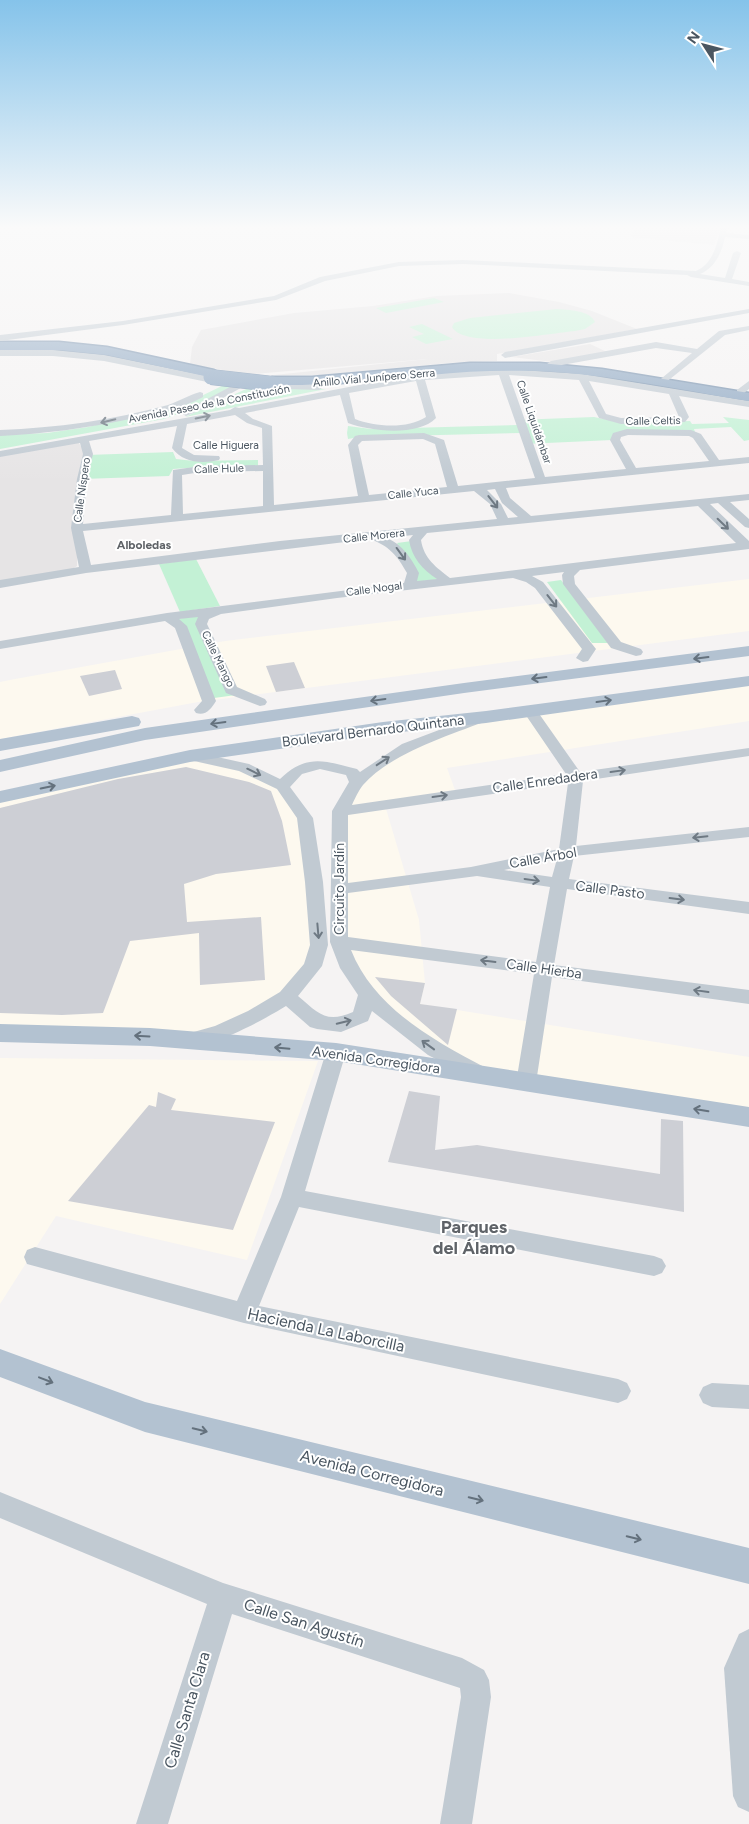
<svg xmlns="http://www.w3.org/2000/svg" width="749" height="1824" viewBox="0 0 749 1824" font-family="Figtree,sans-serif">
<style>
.commercial{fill:#fdf9ef}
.education{fill:#e6e4e5}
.green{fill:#c3f1d5}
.building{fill:#cdcfd5}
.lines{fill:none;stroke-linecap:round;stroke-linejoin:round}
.highway-casing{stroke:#7690ad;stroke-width:3}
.minor{fill:#c1cad2;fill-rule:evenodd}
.major{fill:#b3c2d1;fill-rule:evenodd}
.highway{fill:#8ba5c1;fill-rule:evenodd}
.highway-bridge-casing{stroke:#7690ad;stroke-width:16;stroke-linecap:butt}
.highway-bridge{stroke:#8ba5c1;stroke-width:15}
.oneway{stroke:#6e7983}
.oneway2{stroke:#64717d}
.labels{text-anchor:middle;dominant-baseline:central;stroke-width:4;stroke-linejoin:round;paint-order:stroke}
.far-street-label{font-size:11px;fill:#4a5661;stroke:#fff}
.far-neighbourhood-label{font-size:12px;font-weight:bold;fill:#5f6368;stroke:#fff}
.street-label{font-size:14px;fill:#4a5661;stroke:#fff}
.near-street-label{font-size:16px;fill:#4a5661;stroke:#fff}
.near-neighbourhood-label{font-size:18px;font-weight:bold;fill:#5f6368;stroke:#fff}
</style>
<rect width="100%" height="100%" fill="#f5f3f3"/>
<g class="commercial">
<path d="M749 579V631L198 702 0 739V682L15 679 225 641Z"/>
<path d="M749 681V721L447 768 455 790 384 802 419 920 425 983 420 1004 749 1057V1117L486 1077 435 1050 349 968 340 811 378 765 486 717Z"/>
<path d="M190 756 214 760 282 786 305 818 319 945 287 997 190 1040 0 1033V797Z"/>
<path d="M0 1058 318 1061 247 1260 56 1216 0 1304Z"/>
</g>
<g class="education">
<path d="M635 228H720L714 245 631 237Z"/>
<path d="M509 293 559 302 592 311 637 329 497 354V361L449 363 319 375H274L428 359 254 374 228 371 190 364 192 347 201 330 294 313 373 306 436 296Z"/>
<path d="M590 344 607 352 552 362 512 357Z"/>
<path d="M78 442 87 455 77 528V566L69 571 0 582V456Z"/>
</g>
<g class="green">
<path d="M434 298 444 302 386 313 376 308Z"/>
<path d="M557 309C568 310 590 310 595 322L585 329 575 331C551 333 465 350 452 327L454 323 470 318Z"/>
<path d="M422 324 453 339 426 344 412 337 424 334 409 327Z"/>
<path d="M226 384 236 385 198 407 164 419 0 449V435L47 433 88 427 193 400Z"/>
<path d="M246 389H326L185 417Z"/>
<path d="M594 417 619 422 690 421 692 424 729 423 723 417 749 420V440L744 441 731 427 694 429 695 432H627L612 440 525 444 520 433 359 437 348 439 347 433 348 426 371 429 517 425 516 420Z"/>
<path d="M173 452 176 459 194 461 258 460V468L202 467 173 469 169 476 82 479 87 455Z"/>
<path d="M412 541 441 579 414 582 404 552 397 543Z"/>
<path d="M196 559 220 606 180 612 159 564Z"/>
<path d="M561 580 608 643H592L547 582Z"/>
<path d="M200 616 236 695 214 698 176 619Z"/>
</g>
<g class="building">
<path d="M294 662 305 688 276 692 266 666Z"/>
<path d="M115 670 122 689 89 696 80 676Z"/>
<path d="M186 767 249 782 271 791 282 821 291 865 216 874 184 884 187 922 261 917 265 980 200 985 199 933 130 941 103 1013 62 1015 0 1013V808L118 779Z"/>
<path d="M375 977 425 983 420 1004 457 1009 448 1045 391 996Z"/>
<path d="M409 1091 440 1096 435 1150 477 1145 660 1174 661 1119 683 1121 684 1212 388 1162Z"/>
<path d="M158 1092 176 1099 171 1110 275 1122 233 1230 68 1201 149 1105 156 1107Z"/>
</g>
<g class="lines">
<defs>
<g id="highway">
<path d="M0 342H59L107 347 214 370 221 374 214 378 107 355 59 350H0Z"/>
<path d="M470 363H540L602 369 749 393V401C680 390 609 374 539 371 503 370 466 371 430 375 408 377 274 392 265 381L272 377H312Z"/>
</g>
</defs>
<use href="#highway" class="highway-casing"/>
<g class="minor">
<path d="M721 228H727L726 233 749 235V239L725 237C722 252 715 268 700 274L725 278 733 253 737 251 741 253 732 279 749 282V286L691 277 687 275 463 264 399 266 325 281 276 300 123 325 0 341V335L123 321 274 296 320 277 399 262 463 260 696 271C713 264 717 244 721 228Z"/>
<path d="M749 309V313L505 358 501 355 505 352Z"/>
<path d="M749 326V330L725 335 665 383 660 380 662 378 692 353 656 348 551 367 547 364 551 361 656 342 697 349 719 331Z"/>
<path d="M0 350H53L104 355 227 380 232 383 227 386 104 361 53 356H0Z"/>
<path d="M503 369 582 374 749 401V407L679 396 689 417 685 422 621 424 599 418 579 380 509 375 545 477 626 469 610 440 613 433 627 429 691 430 701 434 719 460 749 457V463L506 488 510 498 531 516 749 494V500L730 502 749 519V528L745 527 718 503 710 504 749 541V549L580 570 574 576 575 584 621 642 641 649 643 652 641 655 636 656 611 648 563 584 562 575 564 572 532 576 543 582 596 649 588 661 583 662 576 658 582 649 535 588 526 582 513 578 337 598 221 614 209 619 207 624 237 687 265 699 267 702 265 705 260 706 226 693 195 624 198 617 179 619 187 626 216 701C211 709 206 716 196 713L194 710 202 701 175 628 165 621 0 649V641L167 613 404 583 407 573C397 555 389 546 370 539L86 573 0 588V580L79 567 71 528 77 479 83 454 80 443 0 457V451L230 410 235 407 239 408 406 376 450 371ZM499 375 535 478 458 486 444 440 424 433 359 435 355 436 348 445 358 496 274 505 272 426 253 419 245 413 340 395 348 423C369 431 418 437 436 418L425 380ZM416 381 426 417C408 429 375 427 355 419L349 393ZM589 381 669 394 679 417 621 418 606 414ZM235 415 247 423 262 428 263 465 201 466 173 470 171 515 83 524 87 479 93 454 89 441 177 426 172 448C183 463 202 464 219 460L220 458 219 456 194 455 182 448 187 424ZM628 435 689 436 693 438 709 461 636 468 620 440 621 437ZM423 439 435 444 447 487 369 495 358 445 362 441ZM263 471V506L183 514 182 475 201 472ZM495 489 502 503 518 517 508 518 501 504 487 490ZM474 491 490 504 497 519 280 541 91 565 83 531ZM698 506 736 543 450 578C436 567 424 559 421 540L427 533ZM413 535 409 540C412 558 422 569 437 579L417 581 419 573C411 558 403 545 387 538Z"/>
<path d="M243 380 248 383 246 385 205 408 186 416 181 413Z"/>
<path d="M749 381V389L743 394H737V390Z"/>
<path d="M257 383 319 384 324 387 319 390 254 388V384Z"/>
<path d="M200 392 203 393V397C181 409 155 414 130 419 87 428 44 434 0 436V430C56 428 113 420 168 405 179 401 189 395 200 392Z"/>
<path d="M530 707 535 708 580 772 749 748V756L583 781 576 846 749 827V837L574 856 569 879 749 902V914L567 889 554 965 749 990V1004L552 977 536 1083 533 1088 526 1090 519 1088 516 1083 534 974 351 950C374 1008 433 1040 486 1068L489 1073 486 1078 479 1080 472 1078 428 1055 372 1011 368 1021 341 1032 317 1029 310 1027 286 1006C265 1019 206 1052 183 1045L180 1040 183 1035 215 1026 248 1011 280 992 304 964 310 945 305 882 297 818 277 789 239 771 185 759 182 756 185 753 190 751 249 764 280 779C307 753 325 761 357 769L360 772 402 744 484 713 489 714 491 717 489 720C450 735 391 753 363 785 359 790 355 798 352 805L566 774 523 711 525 708ZM320 769 346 775 349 782 332 811 330 942 340 968 358 995 353 1012C326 1024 318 1013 298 996L322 966 328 945 323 882 313 818 290 787 302 774ZM568 783 559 849 471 867 348 883V815ZM557 859 552 877 504 870ZM477 876 550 887 536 962 348 937V893Z"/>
<path d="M336 1045 343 1047 346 1052 305 1191 654 1256 662 1259 666 1266 662 1273 654 1276 299 1207 259 1306 618 1379 627 1383 631 1391 627 1399 618 1403 244 1323 27 1264 24 1257 27 1250 35 1247 237 1301 281 1197 326 1052 329 1047Z"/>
<path d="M712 1383 749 1385V1409L712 1407 703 1403 699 1395 703 1387Z"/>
<path d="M0 1492 223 1583 462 1658 484 1670 489 1680 491 1697 472 1824H440L461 1697 460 1688 232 1614 168 1824H136L207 1604 0 1518Z"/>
<path d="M749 1629V1812L738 1807 733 1796 724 1668 739 1634Z"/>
</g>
<g class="major">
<path d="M749 646V656L464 693 145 740 0 772V760L145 728 464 683Z"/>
<path d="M749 676V686L486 723 383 734 190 762 0 803V791L190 750 383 722 486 711Z"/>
<path d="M132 716 139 718 141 722 139 726 0 751V739Z"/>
<path d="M0 1024 150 1028 336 1043 749 1107V1127L336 1061 150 1046 0 1042Z"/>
<path d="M0 1349 145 1402 749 1548V1584L145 1432 0 1377Z"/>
</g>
<use href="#highway" class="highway"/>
<defs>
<path id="highway-bridge" d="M211 377 273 384"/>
</defs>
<use href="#highway-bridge" class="highway-bridge-casing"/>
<use href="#highway-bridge" class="highway-bridge"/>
</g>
<defs><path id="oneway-shaft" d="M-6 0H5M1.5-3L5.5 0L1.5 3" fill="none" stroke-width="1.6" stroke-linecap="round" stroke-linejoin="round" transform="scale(1.25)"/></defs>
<g class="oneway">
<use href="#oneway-shaft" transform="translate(203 417) rotate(-12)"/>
<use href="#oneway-shaft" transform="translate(108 421) rotate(167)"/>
<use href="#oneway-shaft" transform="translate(493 502) rotate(52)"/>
<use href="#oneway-shaft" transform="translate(723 524) rotate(44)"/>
<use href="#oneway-shaft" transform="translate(401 554) rotate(54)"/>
<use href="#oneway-shaft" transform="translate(552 601) rotate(52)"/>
<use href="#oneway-shaft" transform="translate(383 761) rotate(-33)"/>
<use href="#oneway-shaft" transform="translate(618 771) rotate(-8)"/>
<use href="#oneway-shaft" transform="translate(254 772) rotate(26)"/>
<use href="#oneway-shaft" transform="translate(440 796) rotate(-8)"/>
<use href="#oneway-shaft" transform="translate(700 837) rotate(174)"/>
<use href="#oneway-shaft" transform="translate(532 880) rotate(8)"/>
<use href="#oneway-shaft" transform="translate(677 899) rotate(7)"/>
<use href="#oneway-shaft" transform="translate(318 931) rotate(85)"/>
<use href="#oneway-shaft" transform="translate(488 961) rotate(-173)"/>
<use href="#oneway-shaft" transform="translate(701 991) rotate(-172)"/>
<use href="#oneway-shaft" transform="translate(344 1022) rotate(-14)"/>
<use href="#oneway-shaft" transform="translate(428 1045) rotate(-144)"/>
</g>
<g class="oneway2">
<use href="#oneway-shaft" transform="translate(701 658) rotate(173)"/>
<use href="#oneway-shaft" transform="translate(539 678) rotate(173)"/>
<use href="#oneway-shaft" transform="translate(378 700) rotate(172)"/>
<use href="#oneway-shaft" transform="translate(604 701) rotate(-8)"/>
<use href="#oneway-shaft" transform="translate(218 723) rotate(172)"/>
<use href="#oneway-shaft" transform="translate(48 787) rotate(-12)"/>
<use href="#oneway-shaft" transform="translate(142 1036) rotate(-177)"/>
<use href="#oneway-shaft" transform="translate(282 1048) rotate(-175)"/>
<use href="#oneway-shaft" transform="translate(701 1110) rotate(-171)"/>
<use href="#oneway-shaft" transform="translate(46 1380) rotate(21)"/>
<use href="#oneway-shaft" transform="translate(200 1430) rotate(14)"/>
<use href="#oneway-shaft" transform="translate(476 1499) rotate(14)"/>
<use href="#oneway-shaft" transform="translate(634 1538) rotate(14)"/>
</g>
<linearGradient id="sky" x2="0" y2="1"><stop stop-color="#85c3ea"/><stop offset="0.47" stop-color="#fafafa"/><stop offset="1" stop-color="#fafafa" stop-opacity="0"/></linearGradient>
<rect width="749" height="483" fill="url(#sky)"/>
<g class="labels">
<g class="far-street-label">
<text transform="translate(374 378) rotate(-5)">Anillo Vial Junípero Serra</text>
<text transform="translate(209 404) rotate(-11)">Avenida Paseo de la Constitución</text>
<text transform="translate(653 421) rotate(-1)">Calle Celtis</text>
<text transform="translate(534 422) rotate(71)">Calle Liquidámbar</text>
<text x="226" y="445">Calle Higuera</text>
<text transform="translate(219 469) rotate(-2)">Calle Hule</text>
<text transform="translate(82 490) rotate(-82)">Calle Níspero</text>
<text transform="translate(413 493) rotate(-6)">Calle Yuca</text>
<text transform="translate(374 536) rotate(-6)">Calle Morera</text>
<text transform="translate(374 589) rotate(-7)">Calle Nogal</text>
<text transform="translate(218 659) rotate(64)">Calle Mango</text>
</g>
<g class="far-neighbourhood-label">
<text x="144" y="545">Alboledas</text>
</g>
<g class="street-label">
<text transform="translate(373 731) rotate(-7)">Boulevard Bernardo Quintana</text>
<text transform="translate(545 781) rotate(-8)">Calle Enredadera</text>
<text transform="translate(543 858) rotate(-10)">Calle Árbol</text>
<text transform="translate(339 889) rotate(-90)">Circuito Jardín</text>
<text transform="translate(610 890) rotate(7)">Calle Pasto</text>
<text transform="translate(544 969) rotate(8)">Calle Hierba</text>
<text transform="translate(376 1060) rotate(8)">Avenida Corregidora</text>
</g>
<g class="near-street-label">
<text transform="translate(326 1330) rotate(12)">Hacienda La Laborcilla</text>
<text transform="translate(372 1473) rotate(14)">Avenida Corregidora</text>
<text transform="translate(304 1623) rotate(18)">Calle San Agustín</text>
<text transform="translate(187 1710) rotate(-73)">Calle Santa Clara</text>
</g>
<g class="near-neighbourhood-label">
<text x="474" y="1227">Parques<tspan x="474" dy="21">del Álamo</tspan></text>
</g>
</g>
<g transform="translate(704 45) rotate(306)" stroke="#ffffff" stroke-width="4" paint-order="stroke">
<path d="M0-4L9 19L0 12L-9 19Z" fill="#4a5661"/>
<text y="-8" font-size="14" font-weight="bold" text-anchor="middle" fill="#4a5661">N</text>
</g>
</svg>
